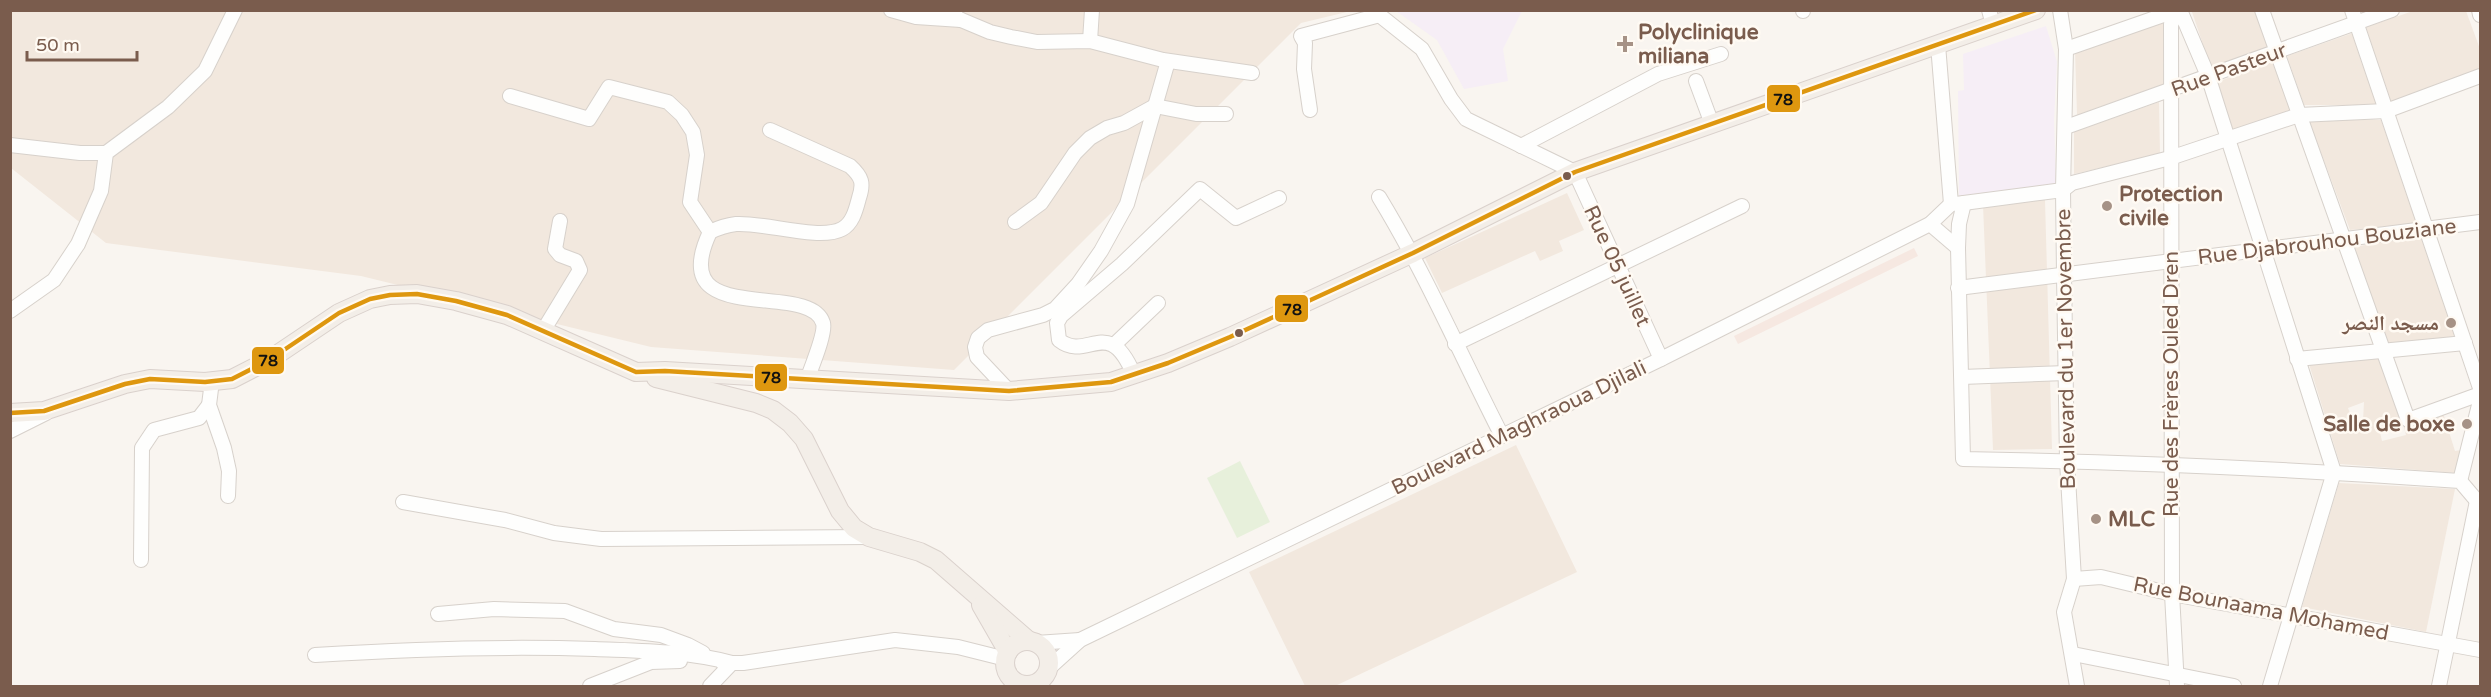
<svg xmlns="http://www.w3.org/2000/svg" width="2491" height="697" viewBox="0 0 2491 697" font-family="'Varela Round','Noto Naskh Arabic',sans-serif">
<style>
.residential{fill:#f2e8de;fill-rule:evenodd}
.commercial{fill:#f6e8e1}
.education{fill:#f6eef6}
.green{fill:#e7f0db}
.lines{fill:none;stroke-linecap:round;stroke-linejoin:round}
.minor-casing{stroke:#d7d1cb;stroke-width:16}
.major-casing{stroke:#dad1cc;stroke-width:20}
.minor{stroke:#fefefd;stroke-width:14}
.major{stroke:#f3eee8;stroke-width:18}
.bus-1-casing{stroke:#fffaf3;stroke-width:9}
.bus-1{stroke:#de970f;stroke-width:4.5}
.poi-dot{fill:#a69286;stroke:#fffaf3;stroke-width:2}
.bus-dot{fill:#7a5c4d;stroke:#fffaf3;stroke-width:2}
.labels{text-anchor:middle;dominant-baseline:central;stroke-width:5;stroke-linejoin:round;paint-order:stroke}
.poi-label{font-size:21px;font-weight:bold;fill:#7a5c4d;stroke:#fffaf3;text-anchor:start}
.street-label{font-size:21px;fill:#7a5c4d;stroke:#fffaf3}
.line-badge{stroke:#fffaf3;stroke-width:2}
.pale-badge-label{font-size:16px;text-anchor:middle;font-weight:bold;fill:#111}
</style>
<rect width="100%" height="100%" fill="#f9f5f0"/>
<g class="residential">
<path d="M2195 10 2257 11 2270 48 2211 68 2192 12Z"/>
<path d="M10 11H1351L1301 23 954 370 651 347 361 276 106 243 11 168Z"/>
<path d="M2413 11H2466L2480 49V69L2391 102 2364 28Z"/>
<path d="M2164 23V84L2077 115 2075 51Z"/>
<path d="M2353 33 2378 105H2304L2287 56Z"/>
<path d="M2274 61 2293 112 2230 132 2214 83Z"/>
<path d="M2159 102 2160 154 2074 174V132Z"/>
<path d="M2308 118 2381 120 2418 223 2350 230Z"/>
<path d="M1567 193 1584 230 1559 241 1563 251 1540 261 1535 251 1442 293 1425 258Z"/>
<path d="M2045 200 2052 449 1993 450 1983 205Z"/>
<path d="M2425 234 2456 340 2385 348 2349 248Z"/>
<path d="M2379 357 2403 421 2379 428 2382 441 2406 435 2404 427 2443 413 2455 451 2462 450 2456 473 2340 464 2309 364ZM2364 402 2363 421 2354 424 2348 408Z"/>
<path d="M1516 445 1577 572 1335 686H1305L1249 572Z"/>
<path d="M2339 483 2455 489 2426 632 2302 607Z"/>
</g>
<path class="commercial" d="M1914 248 1918 256 1738 344 1734 336Z"/>
<g class="education">
<path d="M1396 11H1522L1503 49 1508 81 1464 89 1437 40Z"/>
<path d="M2046 26 2057 62 2054 120 2056 185 1959 196 1958 91 1964 90 1963 54Z"/>
</g>
<path class="green" d="M1240 461 1270 522 1237 538 1207 478Z"/>
<g class="lines">
<defs>
<g id="minor">
<path d="M891 10 916 17 961 20"/>
<path d="M949 10 959 19 990 32 1011 37 1037 42 1090 41 1163 60 1252 73"/>
<path d="M1373 10 1422 49 1451 99 1466 119 1575 172 1661 359"/>
<path d="M1989 10 1993 25"/>
<path d="M2060 10 2066 49 2063 190 2064 274 2067 461 2074 579 2064 612 2077 686"/>
<path d="M2180 10 2208 76 2334 472 2270 686"/>
<path d="M2262 10 2408 420 2480 394"/>
<path d="M2352 10 2480 388"/>
<path d="M2479 10 2480 15"/>
<path d="M1803 11V10"/>
<path d="M1090 41 1092 10"/>
<path d="M1938 45 1951 204"/>
<path d="M2066 49 2178 10"/>
<path d="M1696 81 1712 124"/>
<path d="M510 96 589 119 609 87 668 102 682 115 693 132 697 155 690 202 710 232"/>
<path d="M1310 110 1304 69 1305 43 1301 36 1380 15"/>
<path d="M2066 127 2392 10"/>
<path d="M770 130 850 166C862 177 864 183 859 198 856 209 853 223 842 229 819 241 764 222 736 224 727 225 718 228 710 232 663 331 810 279 823 323 826 333 811 368 807 380"/>
<path d="M10 145 80 153H106"/>
<path d="M1521 146 1658 74 1721 54"/>
<path d="M1379 197C1426 274 1461 356 1502 436"/>
<path d="M1964 203 1959 224 1958 248 1963 459C2129 462 2295 469 2460 481L2477 501"/>
<path d="M1956 204 2063 190 2072 183 2170 158 2299 115 2386 111 2480 76"/>
<path d="M1015 222 1041 203 1075 153 1090 138 1107 128 1124 123 1155 106 1196 114H1226"/>
<path d="M1930 224 1958 248"/>
<path d="M1958 288 2480 222"/>
<path d="M10 311 54 280 78 244 101 191 106 153 168 107 205 71 235 10"/>
<path d="M543 331 580 270 576 261 560 255 555 249 560 221"/>
<path d="M1115 344 1158 303"/>
<path d="M1455 344 1742 206"/>
<path d="M2297 359 2465 343"/>
<path d="M1134 375C1108 313 1088 363 1059 340L1057 323 1061 316 1122 264 1200 189 1236 218 1279 198"/>
<path d="M1962 377 2066 373"/>
<path d="M212 381 209 405 224 448 229 471 228 496"/>
<path d="M1009 391 977 357 975 347 978 338 988 330 1043 315 1055 309 1078 284 1101 251 1127 204 1168 61"/>
<path d="M10 431 46 413"/>
<path d="M2460 481 2480 401"/>
<path d="M403 502 505 520 554 533 601 539 868 537"/>
<path d="M141 560 142 448 154 430 199 418 209 405"/>
<path d="M2074 579 2101 577 2172 594 2480 650"/>
<path d="M438 614 494 609 565 611 614 629 661 635 688 645 703 653"/>
<path d="M1036 643 1080 640"/>
<path d="M2073 654 2234 686"/>
<path d="M315 655C409 649 502 646 595 649 642 651 687 651 732 663L710 686"/>
<path d="M723 663H743L895 640 958 647 1006 659"/>
<path d="M1049 668 1080 640 1661 359 1930 224 1951 204"/>
<path d="M590 686 651 662 680 661"/>
<path d="M2177 686 2172 594 2171 24 2179 10"/>
<path d="M2439 686 2477 501"/>
</g>
<g id="major">
<path d="M656 378 756 403 773 410 790 423 804 439 840 511 854 528 869 537 920 552 936 560 1029 641"/>
<path d="M10 413 44 411 125 384 150 379 205 382 232 379 269 360 339 313 370 299 390 295 417 294 456 301 507 315 636 372 665 371 1009 391 1111 382 1168 363 1230 337 1413 253 1575 172 2036 10"/>
<path d="M981 605 1008 652"/>
<circle cx="1027" cy="663" r="22"/>
</g>
</defs>
<use href="#minor" class="minor-casing"/>
<use href="#major" class="major-casing"/>
<use href="#minor" class="minor"/>
<use href="#major" class="major"/>
<defs>
<path id="bus-1" d="M10 413 44 411 125 384 150 379 205 382 232 379 269 360 339 313 370 299 390 295 417 294 456 301 507 315 636 372 665 371 1009 391 1111 382 1168 363 1230 337 1413 253 1575 172 2036 10"/>
</defs>
<use href="#bus-1" class="bus-1-casing"/>
<use href="#bus-1" class="bus-1"/>
</g>
<g class="poi-dot">
<path d="M1622 35h6v6h6v6h-6v6h-6v-6h-6v-6h6z"/>
<circle cx="2107" cy="206" r="6"/>
<circle cx="2451" cy="323" r="6"/>
<circle cx="2467" cy="424" r="6"/>
<circle cx="2096" cy="519" r="6"/>
</g>
<g class="bus-dot">
<circle cx="1567" cy="176" r="5"/>
<circle cx="1239" cy="333" r="5"/>
</g>
<g class="labels">
<g class="poi-label">
<text x="1638" y="32">Polyclinique<tspan x="1638" dy="24">miliana</tspan></text>
<text x="2119" y="194">Protection<tspan x="2119" dy="24">civile</tspan></text>
<text x="2439" y="323" text-anchor="end">مسجد النصر</text>
<text x="2455" y="424" text-anchor="end">Salle de boxe</text>
<text x="2108" y="519">MLC</text>
</g>
<g class="street-label">
<text transform="translate(2229 70) rotate(-20)">Rue Pasteur</text>
<text transform="translate(2327 242) rotate(-7)">Rue Djabrouhou Bouziane</text>
<text transform="translate(1617 266) rotate(65)">Rue 05 juillet</text>
<text transform="translate(2066 349) rotate(-91)">Boulevard du 1er Novembre</text>
<text transform="translate(2171 384) rotate(-90)">Rue des Frères Ouled Dren</text>
<text transform="translate(1519 428) rotate(-26)">Boulevard Maghraoua Djilali</text>
<text transform="translate(2261 609) rotate(11)">Rue Bounaama Mohamed</text>
</g>
</g>
<g class="line-badge">
<rect x="1766" y="84" width="35" height="29" rx="6" fill="#de970f"/>
<rect x="1274" y="294" width="35" height="29" rx="6" fill="#de970f"/>
<rect x="251" y="346" width="34" height="29" rx="6" fill="#de970f"/>
<rect x="754" y="363" width="34" height="29" rx="6" fill="#de970f"/>
</g>
<g class="pale-badge-label">
<text x="1783" y="105">78</text>
<text x="1292" y="315">78</text>
<text x="268" y="366">78</text>
<text x="771" y="383">78</text>
</g>
<rect width="2491" height="697" fill="none" stroke="#7a5c4d" stroke-width="24"/>
<path d="M27 51v9h110v-9" fill="none" stroke="#7a5c4d" stroke-width="3"/>
<text x="36" y="51" font-size="18" fill="#7a5c4d" stroke="#fffaf3" stroke-width="4.5" paint-order="stroke">50 m</text>
</svg>
